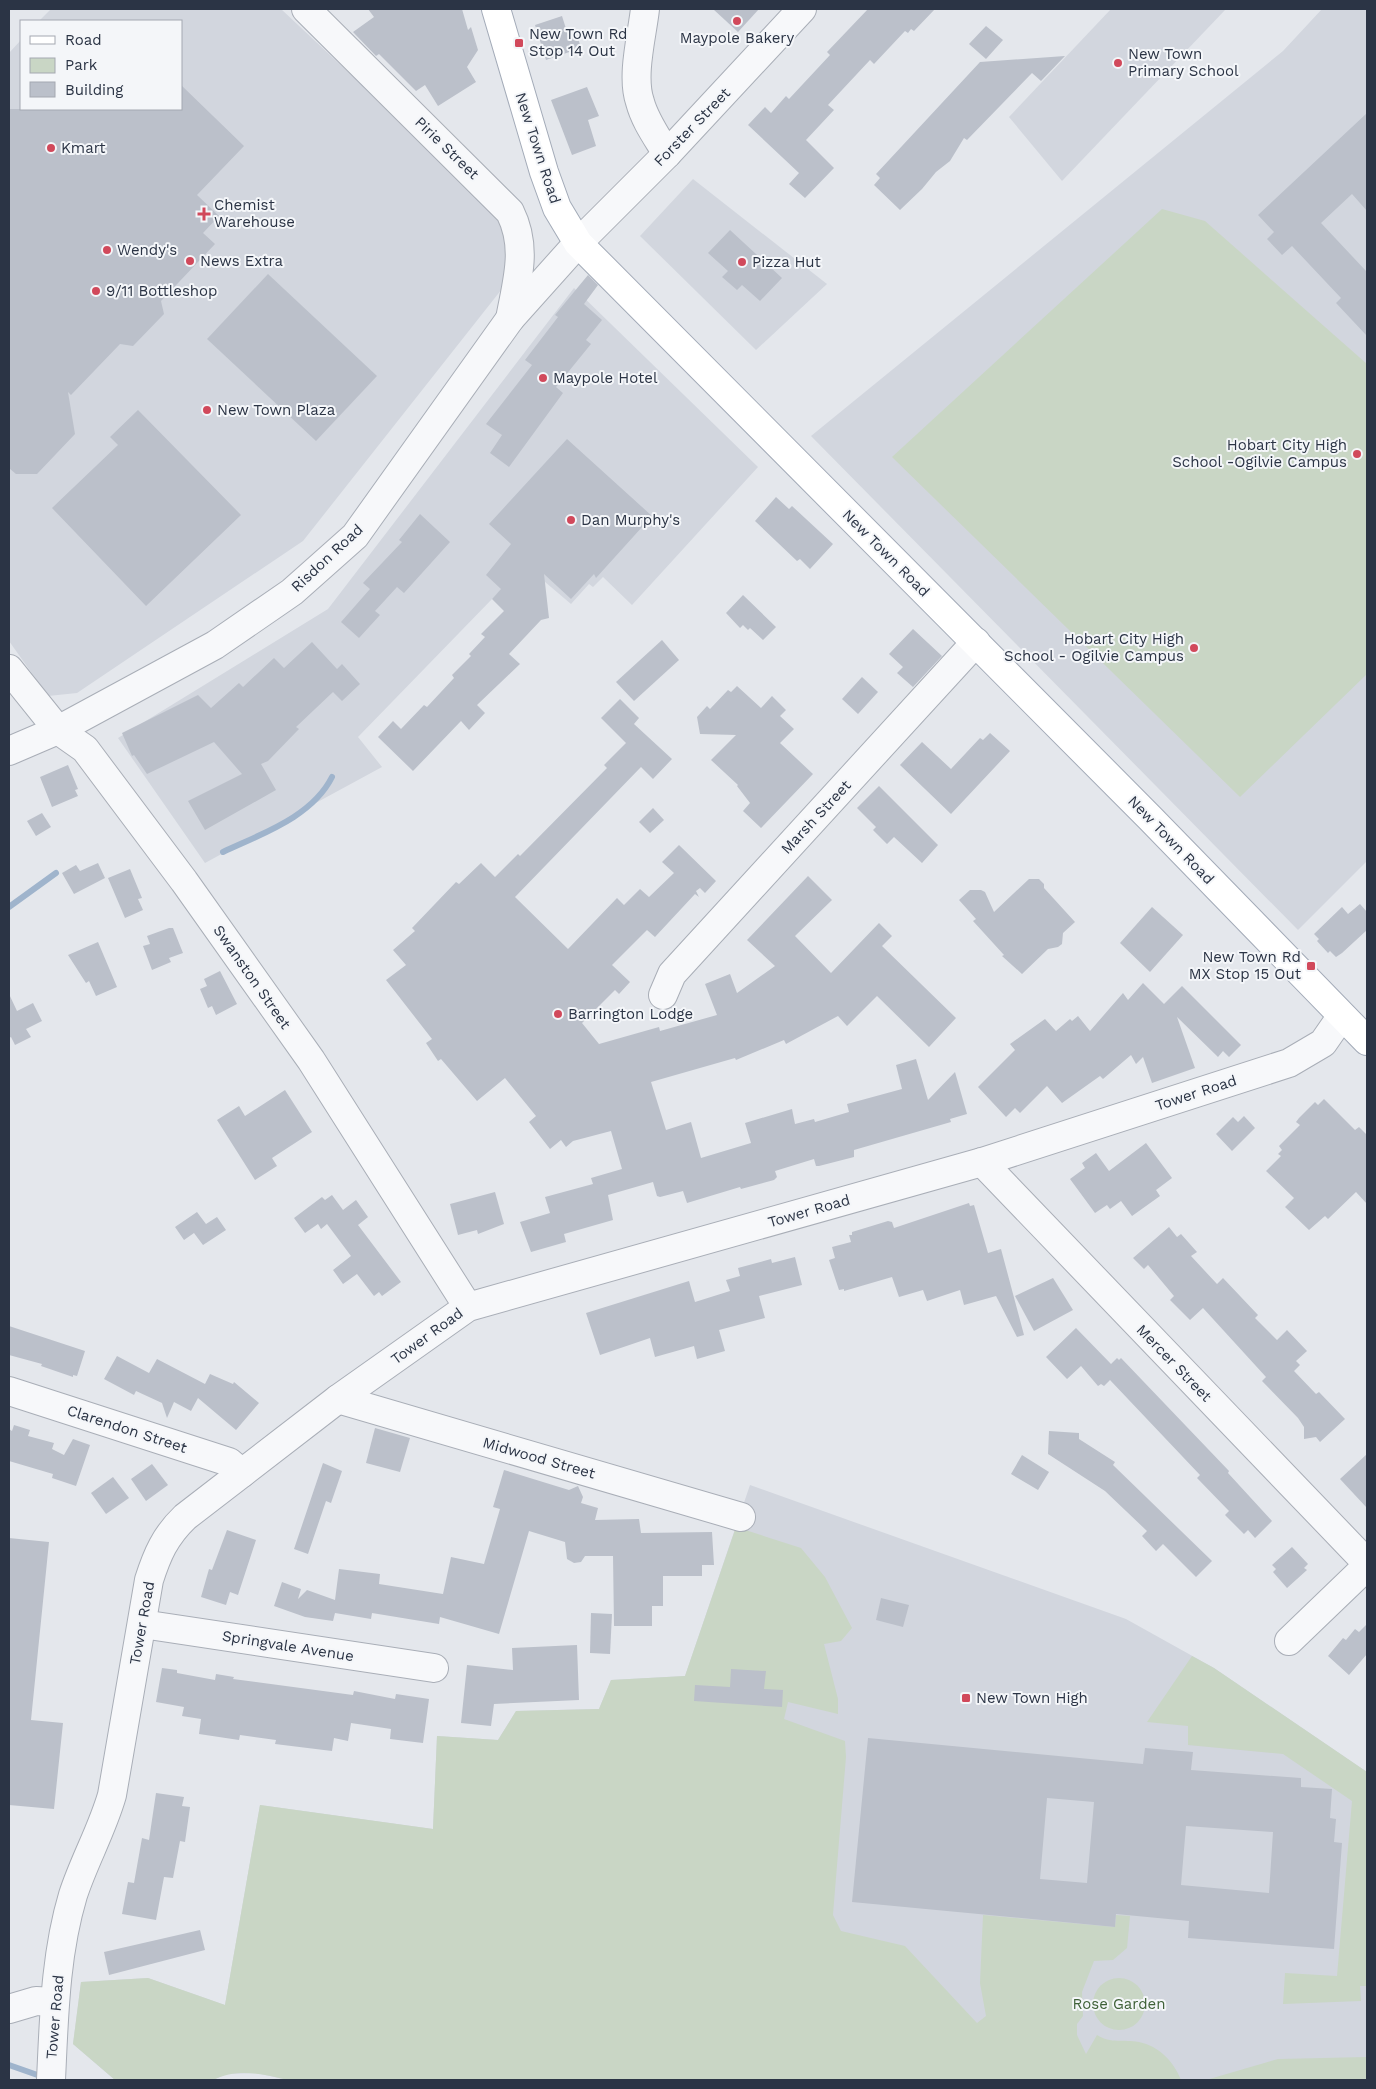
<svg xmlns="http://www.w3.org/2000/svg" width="1376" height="2089" viewBox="0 0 1376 2089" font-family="'Work Sans',sans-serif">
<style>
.built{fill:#d2d6de}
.green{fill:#c9d6c5}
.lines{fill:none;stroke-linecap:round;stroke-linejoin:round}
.stream{stroke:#9fb4cc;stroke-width:6}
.building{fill:#bbc0ca;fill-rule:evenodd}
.minor-casing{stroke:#a9aeb7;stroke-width:30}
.major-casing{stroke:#a3abb8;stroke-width:30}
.minor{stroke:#f7f8fa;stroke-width:28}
.major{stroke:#fff;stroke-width:28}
.poi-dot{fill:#d1495b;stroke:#f4f6f9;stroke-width:2}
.labels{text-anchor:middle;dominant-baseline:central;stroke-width:4;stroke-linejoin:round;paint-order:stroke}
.poi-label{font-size:15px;fill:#2b3445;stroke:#f4f6f9;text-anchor:start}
.street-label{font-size:15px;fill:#2b3445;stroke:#f4f6f9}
.park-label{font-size:15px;fill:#3f6138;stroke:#f4f6f9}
</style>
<rect width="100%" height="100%" fill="#e4e7ec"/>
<g class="built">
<path d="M51 9H281L496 211 510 245 509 280 303 541 77 693 48 696 9 641V53L21 40V109H181V21H39Z"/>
<path d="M1111 9H1226L1062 181 1009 117Z"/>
<path d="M1322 9H1367V861L1298 930 811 436 1283 51Z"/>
<path d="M693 179 827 284 756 350 640 236Z"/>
<path d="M574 288 758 467 632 605 603 577 593 587 589 584 571 604 525 565 358 737 382 767 205 863 118 738 328 609Z"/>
<path d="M750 1485 1126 1619 1214 1668 1367 1772V2080H288L256 2073 226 2074 213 2080H115L73 2044 81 1982 148 1978 225 2005 260 1805 433 1829 437 1736 498 1740 516 1711 599 1709 611 1680 685 1676Z"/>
</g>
<g class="green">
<path d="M1162 209 1205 221 1367 364V674L1240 797 892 457Z"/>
<path d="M736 1527 801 1548 825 1577 852 1628 841 1641 824 1644 838 1699V1714L788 1702 784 1719 845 1741 846 1757 834 1902 833 1915 841 1931 905 1946 977 2023 986 2016 980 1983 983 1915 1115 1927 1116 1915 1130 1916 1127 1948 1113 1960 1094 1961 1082 1992 1083 2016 1077 2024V2035L1086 2054 1097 2035C1111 2044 1123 2039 1139 2042 1159 2046 1174 2062 1181 2080H288C262 2074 238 2068 213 2080H115L73 2044 81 1982 148 1978 225 2005 260 1805 433 1829 437 1736 498 1740 516 1711 599 1709 611 1680 685 1676Z"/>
<path d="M1192 1656 1214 1668 1367 1772V1986H1360L1361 2001 1283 2004 1285 1973 1337 1976 1352 1801 1283 1754 1188 1745V1726L1147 1722Z"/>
<circle cx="1119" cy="2004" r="26"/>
<path d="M1367 2057V2080H1206L1278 2059Z"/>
</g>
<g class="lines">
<g class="stream">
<path d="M223 852C261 834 312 817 332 777"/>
<path d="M9 907 56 873"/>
<path d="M9 2065 46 2078"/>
</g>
</g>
<g class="building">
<path d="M368 9H462L468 30 471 27 478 50 467 67 476 82 438 106 425 85 416 91 379 54 376 56 353 32 374 17Z"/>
<path d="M713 9H759L738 32Z"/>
<path d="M868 9H935L914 31 911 29 908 33 905 31 874 64 870 60 828 105 834 110 806 140 834 168 805 198 789 184 799 173 748 125 765 107 771 113 786 96 789 99 830 55 827 52Z"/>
<path d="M562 16 568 35 576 32 581 48 546 60 535 25Z"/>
<path d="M986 26 1003 40 986 59 969 44Z"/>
<path d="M1065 56 1041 81 1032 73 967 140 964 138 950 161 936 172 922 189 900 210 874 185 880 178 876 174 980 62Z"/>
<path d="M181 85 244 146 197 195 219 216 203 233 215 244 161 301 164 314 133 346 120 344 71 395 68 392 75 434 37 474H16L9 468V109H181Z"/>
<path d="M587 87 599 116 588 120 596 146 572 155 551 100Z"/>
<path d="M1367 113V211L1352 194 1321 223 1367 272V336L1336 303 1341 298 1292 246 1282 255 1267 239 1274 232 1258 215Z"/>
<path d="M730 230 782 278 760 301 742 285 737 290 722 277 728 271 708 253Z"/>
<path d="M268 274 377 376 316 441 207 339Z"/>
<path d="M588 275 598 285 584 304 602 320 586 340 591 344 556 387 563 393 509 467 490 453 502 435 486 424 532 365 525 360 558 317 555 315Z"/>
<path d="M138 410 241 515 146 606 52 508 118 445 110 437Z"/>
<path d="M567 439 652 516 596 578 594 574 571 599 544 574 549 618 541 620 509 654 520 664 477 705 485 713 469 730 461 721 413 771 378 737 393 721 401 729 424 705 427 707 454 678 452 675 471 656 469 654 485 637 481 634 504 611 492 599 501 589 486 575 511 544 489 524Z"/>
<path d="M776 497 789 509 792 506 833 544 810 569 800 559 797 561 755 521Z"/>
<path d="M420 514 450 542 404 593 397 587 375 611 380 615 359 638 341 622 370 589 363 583 402 542 399 540Z"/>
<path d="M743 595 776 627 763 640 750 628 748 630 743 625 740 628 726 613Z"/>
<path d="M913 629 942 656 913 687 897 673 903 667 889 654Z"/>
<path d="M662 640 679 660 634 701 616 682Z"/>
<path d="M312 642 337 669 342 664 360 684 342 701 333 692 296 727 299 729 268 761 261 764 276 790 205 830 188 801 242 774 214 742 147 774 134 755 132 756 122 733 198 695 211 708 239 683 243 687 274 658 284 668Z"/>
<path d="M862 677 878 692 858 714 842 699Z"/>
<path d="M737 686 761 708 772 696 786 710 780 716 794 729 780 743 813 774 761 828 743 811 750 803 737 786 738 785 711 760 736 735 700 734 697 717 707 706 710 709 728 690 731 692Z"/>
<path d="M620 699 639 718 634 724 672 759 653 779 641 767 515 897 568 949 617 898 624 905 640 889 649 897 674 873 662 862 679 845 716 881 705 893 700 888 696 891 699 897 695 894 655 937 647 930 612 965 630 982 619 994 615 990 582 1023 599 1044 659 1027 660 1031 717 1015 705 984 730 974 737 993 775 966 747 940 808 876 832 900 795 936 831 973 879 923 892 936 882 946 956 1018 929 1047 877 996 847 1026 838 1016 786 1044 784 1040 736 1060 735 1058 651 1082 666 1130 691 1122 701 1158 751 1143 745 1123 792 1109 795 1124 814 1119 815 1122 849 1112 847 1104 902 1089 896 1065 916 1059 928 1100 955 1072 967 1114 950 1119 951 1122 854 1150V1157L819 1166H816L814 1159 775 1171 777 1177 774 1180 741 1189 740 1187 687 1203 683 1191 660 1197 657 1196 653 1182 608 1195 613 1220 564 1234 566 1242 531 1252 520 1222 550 1213 545 1197 593 1184 591 1178 622 1169 611 1131 573 1141 566 1147 561 1140 550 1149 529 1122 536 1116 505 1078 477 1101 441 1059 438 1061 426 1043 432 1039 386 980 406 965 393 950 415 931 412 928 456 882 459 884 481 863 495 877 518 854 520 856 607 768 604 765 626 743 601 718Z"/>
<path d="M990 733 1010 751 951 814 900 765 922 742 951 769 980 738 983 740Z"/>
<path d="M68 765 78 789 75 790 78 796 52 807 40 777Z"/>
<path d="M879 786 938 845 922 863 894 837 887 844 873 830 876 827 857 808Z"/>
<path d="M653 808 664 820 650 833 639 822Z"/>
<path d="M42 813 51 827 36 836 27 821Z"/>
<path d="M98 863 105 878 74 894 62 873 76 865 80 871Z"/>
<path d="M130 869 142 898 138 899 143 910 125 918 108 878Z"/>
<path d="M1029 879H1039L1044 884V888L1075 922 1063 933 1062 944 1058 947 1048 949 1022 974 1002 956 1004 955 973 921 976 919 959 900 970 890H981L985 892 994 912Z"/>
<path d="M1360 904 1367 912V930L1342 953 1336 957 1330 951 1328 953 1317 941 1319 939 1314 934 1342 907 1348 914Z"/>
<path d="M1152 907 1183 935 1150 972 1120 943Z"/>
<path d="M169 928H173L183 953 169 958 171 962 152 970 143 946 150 944 147 936Z"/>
<path d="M98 942 117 987 96 996 89 981 86 983 68 955Z"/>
<path d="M220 971 237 1004 216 1015 212 1006 208 1008 200 989 207 986 204 979Z"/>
<path d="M1143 983 1164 1004 1182 986 1241 1045 1229 1057 1223 1051 1218 1057 1177 1017 1195 1068 1152 1083 1143 1057 1136 1064 1131 1055 1103 1079 1100 1076 1062 1103 1047 1086 1020 1113 1015 1108 1006 1117 978 1087 1015 1050 1010 1044 1045 1019 1056 1031 1070 1019 1072 1021 1078 1016 1090 1031 1123 993 1128 1000Z"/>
<path d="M9 994 17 1011 33 1003 42 1021 26 1029 31 1037 15 1045 11 1037 9 1038Z"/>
<path d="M285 1090 312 1132 272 1158 277 1166 255 1180 217 1120 239 1106 245 1116Z"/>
<path d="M1324 1099 1355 1130 1359 1127 1367 1135V1204L1356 1192 1328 1219 1325 1216 1309 1230 1285 1207 1294 1198 1266 1171 1281 1156 1278 1154 1282 1150 1279 1146 1300 1125 1296 1122 1299 1118 1315 1102 1318 1105Z"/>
<path d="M1244 1116 1255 1128 1232 1151 1216 1134 1233 1117 1238 1122Z"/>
<path d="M1146 1143 1172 1178 1156 1190 1160 1196 1132 1216 1121 1201 1110 1209 1107 1205 1095 1213 1070 1179 1085 1168 1082 1163 1096 1153 1109 1171Z"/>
<path d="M495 1192 504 1224 478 1234 477 1230 458 1235 450 1204Z"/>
<path d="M332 1195 343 1210 356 1200 368 1217 358 1225 401 1282 382 1296 379 1292 374 1296 357 1274 343 1284 333 1270 351 1256 327 1224 321 1229 318 1224 305 1233 294 1218 322 1197 325 1200Z"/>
<path d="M969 1203 970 1206 974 1205 988 1253 1001 1249 1024 1335 1017 1337 996 1296 964 1305 960 1290 927 1301 923 1290 899 1297 892 1277 844 1291V1289L839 1290 829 1260 835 1258 832 1247 851 1242 849 1235H852V1232L888 1221 892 1222 894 1228Z"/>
<path d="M197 1212 206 1224 217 1217 226 1230 203 1245 194 1233 184 1240 175 1227Z"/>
<path d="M1169 1227 1177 1237 1181 1234 1197 1252 1191 1256 1217 1284 1223 1278 1258 1315 1255 1318 1277 1340 1287 1330 1307 1351 1296 1361 1300 1365 1294 1371 1316 1394 1319 1392 1345 1419 1320 1442 1316 1437 1304 1439V1427L1298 1418 1262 1381 1266 1377 1203 1308 1190 1320 1170 1300 1174 1296 1148 1265 1144 1269 1133 1258Z"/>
<path d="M795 1257 802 1285 759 1296 765 1318 719 1330 725 1351 697 1359 694 1346 655 1357 650 1338 600 1355 586 1313 689 1281 695 1302 730 1291 726 1280 740 1276 738 1268 771 1259 772 1263Z"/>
<path d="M1053 1278 1073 1310 1034 1331 1015 1296Z"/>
<path d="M9 1326 85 1351 77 1376 73 1375V1377L41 1366 42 1364 9 1355Z"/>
<path d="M1076 1328 1111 1364 1117 1358 1119 1360 1121 1358 1229 1471 1228 1473 1272 1521 1255 1538 1248 1530 1244 1534 1225 1515 1229 1511 1197 1478 1200 1475 1110 1380 1104 1386 1101 1384 1098 1386 1081 1366 1067 1379 1046 1357Z"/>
<path d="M117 1356 149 1373 157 1359 205 1384 210 1374 233 1384 234 1382 259 1403 236 1430 198 1398 191 1411 174 1402 167 1418 162 1403 136 1391 134 1395 104 1379Z"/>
<path d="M14 1425 30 1430 28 1436 54 1443 52 1449 64 1455 73 1439 90 1445 76 1486 52 1478 53 1474 9 1461V1429L12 1431Z"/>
<path d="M375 1428 410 1438 400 1472 366 1463Z"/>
<path d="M1049 1431 1079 1433V1439L1115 1462 1113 1465 1212 1561 1196 1577 1163 1544 1156 1551 1142 1536 1147 1531 1105 1491 1048 1454Z"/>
<path d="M1367 1454V1508L1340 1479Z"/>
<path d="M1022 1455 1049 1472 1038 1490 1011 1474Z"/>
<path d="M323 1463 342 1471 331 1503 326 1501 308 1554 294 1549Z"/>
<path d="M152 1464 168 1485 146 1501 131 1479Z"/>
<path d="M504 1470 569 1490 578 1486 583 1497 581 1503 598 1508 595 1520 639 1519 641 1533 712 1532 714 1565H702V1576H663V1606H652V1626H614L613 1556H585L581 1562 574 1563 567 1559 565 1542 529 1531 499 1634 440 1617 439 1624 372 1613 371 1619 335 1613 333 1621 305 1617 274 1606 282 1582 301 1589 298 1599 307 1590 335 1600 339 1569 380 1574 379 1584 443 1594 451 1557 484 1564 500 1509 493 1507Z"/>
<path d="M113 1477 129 1498 106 1514 91 1493Z"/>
<path d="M227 1530 256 1540 238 1595 230 1592 226 1605 201 1597 209 1569 212 1570Z"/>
<path d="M9 1538 49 1542 31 1720 63 1723 54 1809 9 1805Z"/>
<path d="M1292 1547 1308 1564 1304 1568 1307 1570 1287 1588 1273 1572 1276 1569 1272 1565Z"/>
<path d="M881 1598 909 1605 903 1627 876 1620Z"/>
<path d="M591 1613 612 1614 610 1654 590 1653Z"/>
<path d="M1367 1624V1654L1349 1675 1328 1656 1343 1638 1346 1640 1355 1629 1359 1632Z"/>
<path d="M577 1645 579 1700 494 1704 491 1726 461 1723 467 1665 513 1670 512 1648Z"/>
<path d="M162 1668 177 1670V1673L215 1680 216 1674 234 1677 233 1679 353 1695 354 1691 395 1699 396 1694 429 1699 423 1743 390 1739 391 1729 351 1723 348 1741 334 1738 332 1751 275 1744 276 1740 240 1735 239 1740 199 1734 201 1719 182 1716 184 1707 156 1702Z"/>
<path d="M731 1669 766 1671 764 1689 783 1690 782 1707 694 1701 695 1685 730 1687Z"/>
<path d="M868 1738 1143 1764 1145 1748 1193 1752 1191 1770 1301 1778V1787L1332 1789 1330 1818 1336 1819 1334 1842 1342 1843 1334 1949 1188 1938 1189 1921 1116 1914 1115 1927 852 1902ZM1047 1798 1094 1802 1087 1883 1040 1879ZM1186 1826 1273 1832 1269 1893 1181 1885Z"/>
<path d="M156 1793 184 1797 182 1806 190 1807 185 1842 180 1841 173 1878 164 1877 156 1920 122 1914 128 1882 134 1883 142 1838 149 1840Z"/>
<path d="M200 1930 205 1950 109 1975 104 1952Z"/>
</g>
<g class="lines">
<defs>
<g id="minor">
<path d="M306 9 510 212C528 248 517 281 510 319"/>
<path d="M645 9C642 36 631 76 640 102 645 121 657 137 667 154"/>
<path d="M9 669 58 730 85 749 184 881 311 1060 468 1307"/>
<path d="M9 751 58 730 215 645 292 592 355 536 510 319 578 243 667 154 802 9"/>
<path d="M663 995 672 974 976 642"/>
<path d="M982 1162 1367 1563"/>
<path d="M9 1391 229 1462 242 1473"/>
<path d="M338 1399 741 1517"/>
<path d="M142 1624 434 1668"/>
<path d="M1289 1641 1367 1566"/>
<path d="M9 2009 36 2001 54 2002"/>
<path d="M51 2080C54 2018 55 1955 73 1895 84 1861 102 1830 112 1795L149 1580C157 1555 165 1536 185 1517L338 1399 468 1307 982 1162 1289 1063 1323 1043 1341 1017"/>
</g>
<path id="major" d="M496 9 544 172 557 208 578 243 1150 818 1367 1041"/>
</defs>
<use href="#minor" class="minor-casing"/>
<use href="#major" class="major-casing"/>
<use href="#minor" class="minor"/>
<use href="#major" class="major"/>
</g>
<g class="poi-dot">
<circle cx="737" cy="21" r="5"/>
<rect x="514" y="38" width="10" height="10" rx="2.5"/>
<circle cx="1118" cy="63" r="5"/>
<circle cx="51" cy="148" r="5"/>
<path d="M201.5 206.5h5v5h5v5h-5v5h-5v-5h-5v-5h5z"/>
<circle cx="107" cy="250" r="5"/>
<circle cx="190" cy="261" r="5"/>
<circle cx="742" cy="262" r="5"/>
<circle cx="96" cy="291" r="5"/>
<circle cx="543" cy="378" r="5"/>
<circle cx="207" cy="410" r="5"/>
<circle cx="1357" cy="454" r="5"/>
<circle cx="571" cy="520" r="5"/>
<circle cx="1194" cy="648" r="5"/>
<rect x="1306" y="961" width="10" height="10" rx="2.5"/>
<circle cx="558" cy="1014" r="5"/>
<rect x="961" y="1693" width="10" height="10" rx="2.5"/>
</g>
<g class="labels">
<g class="poi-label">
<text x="529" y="34">New Town Rd<tspan x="529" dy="17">Stop 14 Out</tspan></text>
<text x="737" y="38" text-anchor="middle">Maypole Bakery</text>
<text x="1128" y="54">New Town<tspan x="1128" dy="17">Primary School</tspan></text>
<text x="61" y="148">Kmart</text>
<text x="214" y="205">Chemist<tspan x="214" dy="17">Warehouse</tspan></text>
<text x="117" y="250">Wendy's</text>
<text x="200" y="261">News Extra</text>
<text x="752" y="262">Pizza Hut</text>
<text x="106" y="291">9/11 Bottleshop</text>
<text x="553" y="378">Maypole Hotel</text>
<text x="217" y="410">New Town Plaza</text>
<text x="1347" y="445" text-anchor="end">Hobart City High<tspan x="1347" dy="17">School -Ogilvie Campus</tspan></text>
<text x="581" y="520">Dan Murphy's</text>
<text x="1184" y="639" text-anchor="end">Hobart City High<tspan x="1184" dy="17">School - Ogilvie Campus</tspan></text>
<text x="1301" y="957" text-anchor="end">New Town Rd<tspan x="1301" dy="17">MX Stop 15 Out</tspan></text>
<text x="568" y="1014">Barrington Lodge</text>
<text x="976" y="1698">New Town High</text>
</g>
<g class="street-label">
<text transform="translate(692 127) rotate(-46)">Forster Street</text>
<text transform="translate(447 148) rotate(44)">Pirie Street</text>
<text transform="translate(538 148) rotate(72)">New Town Road</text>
<text transform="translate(886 553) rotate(45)">New Town Road</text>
<text transform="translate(327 558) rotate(-43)">Risdon Road</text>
<text transform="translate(816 817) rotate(-47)">Marsh Street</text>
<text transform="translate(1171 840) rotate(46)">New Town Road</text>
<text transform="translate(252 977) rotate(55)">Swanston Street</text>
<text transform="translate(1196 1093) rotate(-18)">Tower Road</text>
<text transform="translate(809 1211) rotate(-16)">Tower Road</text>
<text transform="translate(427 1336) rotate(-36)">Tower Road</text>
<text transform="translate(1174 1363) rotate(46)">Mercer Street</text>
<text transform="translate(127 1429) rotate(18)">Clarendon Street</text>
<text transform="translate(539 1458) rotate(16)">Midwood Street</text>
<text transform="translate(142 1623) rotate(-80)">Tower Road</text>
<text transform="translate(288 1646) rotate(9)">Springvale Avenue</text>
<text transform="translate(55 2017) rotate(-85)">Tower Road</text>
</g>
<g class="park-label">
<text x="1119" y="2004">Rose Garden</text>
</g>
</g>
<rect width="1376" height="2089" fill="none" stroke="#2b3445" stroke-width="20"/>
<rect x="20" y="20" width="162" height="90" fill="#f4f6f9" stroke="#a4a8b1"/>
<rect x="30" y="36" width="25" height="8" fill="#ffffff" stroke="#a4a8b1"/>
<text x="65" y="45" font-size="15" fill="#2b3445">Road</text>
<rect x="30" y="58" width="25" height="15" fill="#c9d6c5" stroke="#a4a8b1"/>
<text x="65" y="70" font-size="15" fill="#2b3445">Park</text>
<rect x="30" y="82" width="25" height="15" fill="#bbc0ca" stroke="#a4a8b1"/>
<text x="65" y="95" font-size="15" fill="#2b3445">Building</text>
</svg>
